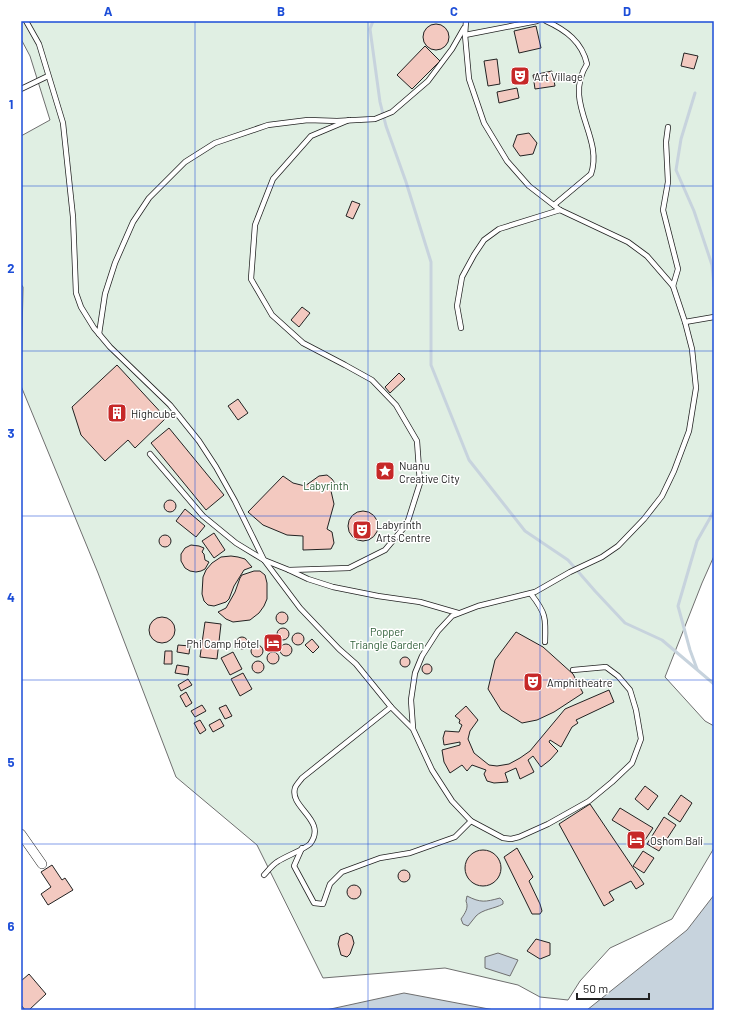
<svg xmlns="http://www.w3.org/2000/svg" width="735" height="1031" viewBox="0 0 735 1031" font-family="Barlow,sans-serif">
<style>
.green{fill:#e0efe3;stroke:#6f6f6f}
.water{fill:#c7d3dd;stroke:#6f6f6f}
.lines{fill:none;stroke-linecap:round;stroke-linejoin:round}
.stream{stroke:#c7d3dd;stroke-width:3}
.building{fill:#f3c9c0;stroke:#222}
.lane-casing{stroke:#222;stroke-width:6}
.street-casing{stroke:#222;stroke-width:10}
.lane{stroke:#fff;stroke-width:4.5}
.street{stroke:#fff;stroke-width:9}
.grid{fill:none;stroke:#1d4ed8;stroke-width:1;stroke-opacity:0.55}
.labels{text-anchor:middle;dominant-baseline:central;stroke-width:3;stroke-linejoin:round;paint-order:stroke}
.poi-label{font-size:11px;fill:#222;stroke:#fff;text-anchor:start}
.park-label{font-size:11px;fill:#2f5e38;stroke:#fff}
.neatline{fill:none;stroke:#1d4ed8;stroke-width:1.5}
.grid-label{font-size:13px;text-anchor:middle;font-weight:bold;fill:#1d4ed8}
</style>
<rect width="100%" height="100%" fill="#fff"/>
<path class="green" d="M21 21H714V556L702 583 665 677 705 721 714 726V848L672 919 610 948 580 981 568 1000 540 997 518 985 445 968 323 978 257 845 176 777 98 573 21 386 23 287 21 284V136L50 120 30 56 21 39Z"/>
<g class="water">
<path d="M714 895V1010H587L687 930Z"/>
<path d="M467 896C481 903 485 902 500 898L503 901V904C494 909 483 909 476 916 473 919 471 923 468 926L463 924 461 919C465 913 469 908 466 901Z"/>
<path d="M498 953 518 960 510 976 485 968V957Z"/>
<path d="M404 993 494 1010H326Z"/>
</g>
<g class="lines">
<g class="stream">
<path d="M373 21 370 29 380 102 386 126 406 182 431 262V365L469 460 525 531 568 560 595 591 625 623 662 640 714 684"/>
<path d="M695 93 681 139 676 170 694 211 712 265 714 286"/>
<path d="M697 669 690 650 678 606 697 541 714 511"/>
</g>
</g>
<g class="building">
<circle cx="436" cy="37" r="13"/>
<path d="M536 26 541 48 519 53 514 31Z"/>
<path d="M425 46 440 61 412 89 397 75Z"/>
<path d="M684 53 698 56 694 69 681 66Z"/>
<path d="M497 59 500 84 488 86 484 61Z"/>
<path d="M552 71 555 86 535 89 533 75Z"/>
<path d="M517 88 519 98 499 103 497 92Z"/>
<path d="M529 133 537 143 533 154 520 156 513 146 517 135Z"/>
<path d="M352 201 360 204 353 219 346 216Z"/>
<path d="M302 307 310 313 299 327 291 320Z"/>
<path d="M117 365 166 418 135 448 128 440 105 461 81 435 72 407Z"/>
<path d="M399 373 405 379 390 393 385 387Z"/>
<path d="M238 399 248 413 238 420 228 406Z"/>
<path d="M169 428 224 495 206 510 151 443Z"/>
<path d="M327 475 332 479 336 485 331 491 334 504 327 529 332 532 334 543 331 549 303 550V536L287 535 263 525 248 512 283 476 293 483 305 486 319 476Z"/>
<circle cx="170" cy="506" r="6"/>
<path d="M185 509 205 526 196 537 176 521Z"/>
<circle cx="363" cy="526" r="15"/>
<path d="M214 533 225 550 214 558 202 541Z"/>
<circle cx="165" cy="541" r="6"/>
<path d="M191 545 199 546 204 548 202 552 204 554 205 560 209 562 205 569 201 571 196 572 190 571 185 568 181 561V554L185 548Z"/>
<path d="M231 556 238 557 245 559 252 567 244 570 234 586 229 599 226 602 214 606 208 605 204 601 202 594 203 577 206 570 212 563 221 557Z"/>
<path d="M254 571H260L265 575 267 583V599L264 606 259 613 250 620 233 622 226 619 218 612 226 608 235 592 240 578 242 575Z"/>
<circle cx="282" cy="618" r="6"/>
<circle cx="162" cy="630" r="13"/>
<path d="M205 622 221 624 217 659 200 657Z"/>
<circle cx="283" cy="634" r="6"/>
<path d="M516 632 543 647 573 674 583 693 554 712 537 720 522 723 501 710 488 689 495 660Z"/>
<circle cx="298" cy="639" r="6"/>
<circle cx="242" cy="643" r="6"/>
<path d="M312 639 319 647 313 653 305 645Z"/>
<circle cx="286" cy="650" r="6"/>
<path d="M178 645 190 646 189 654 177 652Z"/>
<circle cx="257" cy="651" r="6"/>
<path d="M165 651H172V664H164Z"/>
<path d="M233 652 242 669 230 675 221 658Z"/>
<circle cx="273" cy="658" r="6"/>
<circle cx="405" cy="662" r="5"/>
<circle cx="258" cy="667" r="6"/>
<circle cx="427" cy="669" r="5"/>
<path d="M177 665 189 667 188 675 175 673Z"/>
<path d="M243 673 252 689 240 696 231 679Z"/>
<path d="M188 679 192 685 181 691 178 685Z"/>
<path d="M609 690 614 702 576 720 578 723 572 727 561 747 550 740 549 742 558 751 550 760 541 767 533 756 528 760 534 772 520 779 516 768 505 773 508 782 494 783 487 781 484 774 486 770 472 765 467 771 462 765 450 773 444 762 442 750 460 745V742L444 745 443 738 445 731 459 732 462 725 459 723 460 720 455 716 466 706 478 720 470 731 468 739 474 753 489 765 497 766 509 764 520 758 530 751 565 709Z"/>
<path d="M186 692 192 703 186 707 180 696Z"/>
<path d="M202 705 206 711 195 717 191 711Z"/>
<path d="M226 705 232 716 225 719 219 708Z"/>
<path d="M220 719 224 726 213 732 209 725Z"/>
<path d="M200 720 206 730 200 734 194 723Z"/>
<path d="M645 786 658 796 648 810 635 799Z"/>
<path d="M681 795 692 803 680 822 668 814Z"/>
<path d="M590 804 644 884 636 889 631 881 609 892 614 900 604 906 559 824Z"/>
<path d="M620 808 653 828 645 840 612 820Z"/>
<path d="M664 817 676 825 659 851 647 844Z"/>
<path d="M517 848 533 877 529 881 540 904 542 911 540 914H532L504 857Z"/>
<circle cx="483" cy="868" r="18"/>
<path d="M643 851 654 858 644 873 633 866Z"/>
<path d="M52 865 62 880 65 878 73 890 48 905 41 894 51 887 41 872Z"/>
<circle cx="404" cy="876" r="6"/>
<circle cx="354" cy="892" r="7"/>
<path d="M347 933 352 936 354 943 350 954 347 957 341 955 338 944 340 936Z"/>
<path d="M536 939 550 943V955L540 959 527 951Z"/>
<path d="M29 974 46 994 29 1010H25L21 1005V981Z"/>
</g>
<g class="lines">
<defs>
<g id="lane">
<path d="M26 21 39 44 63 123 73 217 76 293 81 307 94 328 110 347 170 405 199 441 216 467 235 501 264 560 300 608 339 649 356 664 391 707 413 729 432 770 452 801 471 821 503 838 511 839 519 837 548 824 589 801 612 782 632 763 641 739 636 710 630 690 618 676 606 667 573 670"/>
<path d="M546 21C566 30 582 42 587 64 562 103 604 136 591 174L554 205"/>
<path d="M465 35 537 21"/>
<path d="M21 89 48 76"/>
<path d="M668 127 666 142 668 182 663 210 678 269 673 286"/>
<path d="M685 322 714 317"/>
<path d="M461 328 457 306 462 277 474 255 484 240 499 229 560 210"/>
<path d="M99 334 105 294 115 263 133 222 149 198 185 162 215 143 268 125 308 120 337 121 375 119 392 112 428 81 452 49 464 28"/>
<path d="M150 454 203 516 236 543 264 560 289 570 308 579 333 587 378 596 420 602 458 613"/>
<path d="M289 570 349 568 385 550 407 524 420 483 417 441 396 405 372 380 345 365 303 343 272 315 251 279 255 225 273 179 311 136 349 120"/>
<path d="M531 594C546 613 546 618 545 642"/>
<path d="M413 728 411 700 415 673 422 656 438 631 452 616 478 606 535 592 570 572 602 557 618 546 644 519 662 496 674 471 689 431 696 388 692 349 685 322 673 286 647 256 628 242 560 210 529 186 507 161 484 123 469 79 465 35 466 21"/>
<path d="M302 848 294 866 314 903 323 904 330 884 342 872 380 858 410 853 455 837 471 821"/>
<path d="M264 875C268 871 272 865 277 862 284 857 305 849 310 844 328 820 289 808 295 788 296 785 300 781 302 778L391 707"/>
</g>
<path id="street" d="M21 834 42 864"/>
</defs>
<use href="#lane" class="lane-casing"/>
<use href="#street" class="street-casing"/>
<use href="#lane" class="lane"/>
<use href="#street" class="street"/>
</g>
<path class="grid" d="M195 21V1010M368 21V1010M540 21V1010M21 186H714M21 351H714M21 516H714M21 680H714M21 844H714"/>
<defs>
<symbol id="theatre-square" viewBox="-11 -11 22 22"><rect x="-9" y="-9" width="18" height="18" rx="4" fill="#c62828" stroke="#fff"/><path d="M-5-5.5Q0-4 5-5.5V0Q5 5 0 6Q-5 5-5 0ZM-3.3-2.5H-1v1.5H-3.3ZM1-2.5H3.3v1.5H1ZM-2.8 1Q0 5.5 2.8 1Z" fill="#fff"/></symbol>
<symbol id="building-square" viewBox="-11 -11 22 22"><rect x="-9" y="-9" width="18" height="18" rx="4" fill="#c62828" stroke="#fff"/><path d="M-4-6H4V6H1V3H-1V6H-4ZM-2.5-4.3h1.7v1.8h-1.7ZM.8-4.3h1.7v1.8H.8ZM-2.5-1h1.7V.8h-1.7ZM.8-1h1.7V.8H.8Z" fill="#fff"/></symbol>
<symbol id="sight-square" viewBox="-11 -11 22 22"><rect x="-9" y="-9" width="18" height="18" rx="4" fill="#c62828" stroke="#fff"/><path d="M0-6L1.8-2.2L6-1.7L2.9 1.2L3.7 5.4L0 3.3L-3.7 5.4L-2.9 1.2L-6-1.7L-1.8-2.2Z" fill="#fff"/></symbol>
<symbol id="hotel-square" viewBox="-11 -11 22 22"><rect x="-9" y="-9" width="18" height="18" rx="4" fill="#c62828" stroke="#fff"/><path d="M-6-4.5h1.5V1H6V5H4.5V3h-9V5H-6ZM-4 0a1.8 1.8 0 1 1 3.6 0ZM.5 0V-2.5h3Q6-2.5 6 0Z" fill="#fff"/></symbol>
</defs>
<g fill-rule="evenodd">
<use href="#theatre-square" x="509" y="65" width="22" height="22"/>
<use href="#building-square" x="106" y="402" width="22" height="22"/>
<use href="#sight-square" x="374" y="460" width="22" height="22"/>
<use href="#theatre-square" x="351" y="519" width="22" height="22"/>
<use href="#hotel-square" x="262" y="632" width="22" height="22"/>
<use href="#theatre-square" x="522" y="671" width="22" height="22"/>
<use href="#hotel-square" x="625" y="829" width="22" height="22"/>
</g>
<g class="labels">
<g class="poi-label">
<text x="534" y="76">Art Village</text>
<text x="131" y="413">Highcube</text>
<text x="399" y="465">Nuanu<tspan x="399" dy="13">Creative City</tspan></text>
<text x="376" y="524">Labyrinth<tspan x="376" dy="13">Arts Centre</tspan></text>
<text x="259" y="643" text-anchor="end">Phi Camp Hotel</text>
<text x="547" y="682">Amphitheatre</text>
<text x="650" y="840">Oshom Bali</text>
</g>
<g class="park-label">
<text x="326" y="485">Labyrinth</text>
<text x="387" y="631">Popper<tspan x="387" dy="13">Triangle Garden</tspan></text>
</g>
</g>
<rect width="735" height="1031" fill="none" stroke="#ffffff" stroke-width="44"/>
<path d="M577 993v6h72v-6" fill="none" stroke="#222222" stroke-width="2"/>
<text x="583" y="993" font-size="12" fill="#222222" stroke="#ffffff" stroke-width="3" paint-order="stroke">50 m</text>
<rect x="22" y="22" width="691" height="987" class="neatline"/>
<g class="grid-label">
<text x="108" y="16">A</text>
<text x="281" y="16">B</text>
<text x="454" y="16">C</text>
<text x="627" y="16">D</text>
<text x="11" y="109">1</text>
<text x="11" y="273">2</text>
<text x="11" y="438">3</text>
<text x="11" y="602">4</text>
<text x="11" y="767">5</text>
<text x="11" y="931">6</text>
</g>
</svg>
